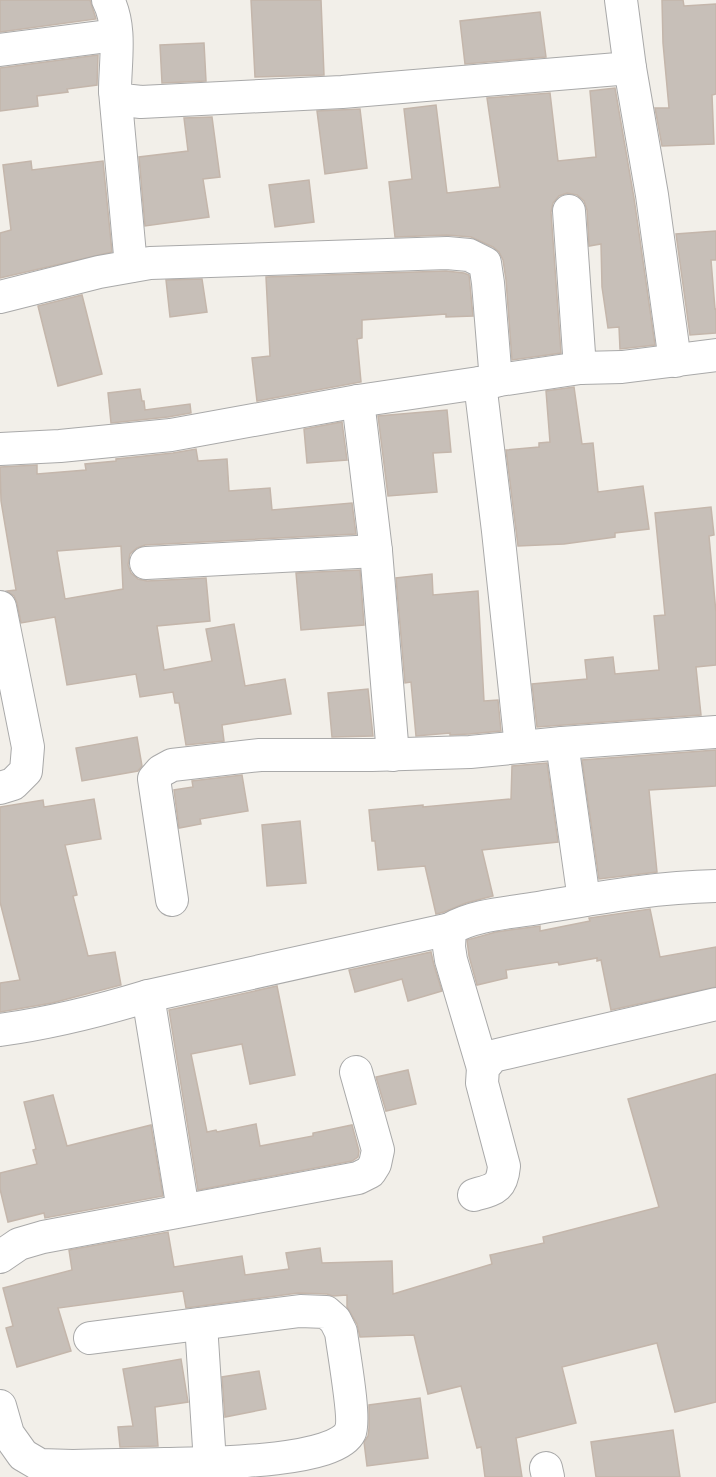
<svg xmlns="http://www.w3.org/2000/svg" width="716" height="1477" viewBox="0 0 716 1477" font-family="Arial,sans-serif">
<style>
.building{fill:#c7bfb8;stroke:#c4b6ab;stroke-width:1.5;fill-rule:evenodd}
.lines{fill:none;stroke-linecap:round;stroke-linejoin:round}
.street-casing{stroke:#a9a9a9;stroke-width:34}
.street{stroke:#fff;stroke-width:32}
</style>
<rect width="100%" height="100%" fill="#f2efe9"/>
<g class="building">
<path d="M0 0H90L96 19 0 32Z"/>
<path d="M251 0H321L324 75 255 77Z"/>
<path d="M662 0H683L684 6 716 4V94L712 95 714 144 662 146 655 108H669L663 43Z"/>
<path d="M540 12 546 57 465 64 460 21Z"/>
<path d="M204 43 206 81 162 83 160 45Z"/>
<path d="M98 55 97 85 67 89 68 92 37 96 38 106 0 111V68Z"/>
<path d="M615 88 634 198 655 345 620 349 619 327 608 328 602 287 601 244 589 246 587 210 584 201 577 195 567 193 559 196 553 203 551 212 561 353 512 360 506 280 503 260 499 252 493 247 471 237 447 235 395 237 389 182 412 179 404 109 436 105 447 193 500 187 487 98 550 93 558 161 596 157 590 91Z"/>
<path d="M360 109 367 168 325 174 317 111Z"/>
<path d="M212 117 220 177 203 179 209 217 145 226 139 157 188 151 184 118Z"/>
<path d="M31 161 32 170 103 161 112 252 0 278V233L11 230 3 165Z"/>
<path d="M309 180 314 222 275 227 269 185Z"/>
<path d="M716 231V260H711L715 309H716V333L690 335 676 234Z"/>
<path d="M446 271 464 273 469 275 473 316 446 317V314L362 320V338L357 339 361 382 257 401 252 358 270 356 266 277Z"/>
<path d="M202 279 207 312 170 317 166 280Z"/>
<path d="M82 295 102 374 58 386 38 306Z"/>
<path d="M574 387 582 444 593 443 598 492 643 486 649 529 615 533V537L564 544 518 546 506 450 539 447V443L550 442 546 391Z"/>
<path d="M140 389 142 401H144L145 410 190 404 191 413 168 417 111 423 108 393Z"/>
<path d="M447 410 451 452 433 453 437 492 388 496 378 416Z"/>
<path d="M342 422 347 460 307 463 304 429Z"/>
<path d="M196 449 198 461 227 459 229 491 270 488 272 510 352 503 356 534 145 545 137 548 130 554 128 565 131 573 138 579 147 581 206 578 210 621 157 626 164 670 212 661 206 629 234 624 245 686 285 679 291 714 222 725 224 741 186 745 179 703H175L173 692 140 697 136 674 67 685 55 617 21 623 17 603 14 596 7 591 16 590 1 501 0 467 37 465V474L86 470 85 464 116 461V459L173 453ZM121 546 123 589 65 599 57 551Z"/>
<path d="M711 507 714 535 709 536 716 613V665L696 667 701 715 537 727 532 684 587 679 585 660 613 657 615 674 659 670 654 616 665 615 655 513Z"/>
<path d="M360 570 364 625 301 630 296 573Z"/>
<path d="M432 574 433 595 478 591 484 701 498 700 501 731 469 734 450 735V733L416 736 411 682 405 683 396 578Z"/>
<path d="M368 689 373 736 332 737 328 693Z"/>
<path d="M137 737 142 766 138 771 82 781 76 748Z"/>
<path d="M716 750V786L649 790 657 872 599 879 582 760Z"/>
<path d="M547 763 558 842 482 850 493 896 466 903 444 912 436 914 425 866 378 870 375 841H372L369 810 423 805V807L511 799 512 766Z"/>
<path d="M242 775 248 811 200 819 201 824 179 828 174 790 193 787 192 781Z"/>
<path d="M94 799 101 839 65 845 77 895 73 896 88 956 115 952 121 985 52 1003 0 1012V983L20 980 0 902V807L43 800 44 807Z"/>
<path d="M300 821 306 883 267 886 262 825Z"/>
<path d="M650 909 660 957 716 947V987L611 1010 601 960 597 961V958L559 965 558 962 506 970 507 978 477 985 469 956 467 940 496 932 540 926V931L590 921 589 918Z"/>
<path d="M431 952 434 965 442 991 408 1001 402 979 355 992 349 970Z"/>
<path d="M277 986 295 1075 250 1084 242 1044 191 1054 207 1132 216 1130 217 1132 256 1124 260 1146 313 1136V1133L352 1125 359 1151 358 1157 352 1161 198 1190 169 1010Z"/>
<path d="M408 1070 416 1104 386 1111 376 1077Z"/>
<path d="M716 1074V1402L675 1412 657 1343 562 1367 576 1423 516 1438 522 1477H485L481 1447 477 1448 461 1386 428 1394 414 1335 360 1337 357 1324 347 1307V1295L333 1296 327 1294 298 1293 186 1308 183 1291 58 1308 71 1351 17 1367 6 1328 13 1326 3 1288 72 1270 69 1250 168 1232 174 1267 242 1256 245 1275 289 1269 286 1253 320 1248 322 1263 392 1261 393 1294 492 1264 490 1255 544 1243 543 1237 659 1207 628 1099Z"/>
<path d="M53 1095 67 1146 151 1125 163 1196 45 1218 44 1213 8 1222 0 1189V1173L37 1164 33 1150 36 1149 24 1102Z"/>
<path d="M181 1359 188 1402 155 1407 158 1446 120 1447 118 1427 133 1426 123 1369Z"/>
<path d="M259 1371 266 1409 225 1417 222 1377Z"/>
<path d="M420 1398 428 1458 367 1466 364 1442 368 1436 369 1428V1405Z"/>
<path d="M673 1430 680 1477H596L591 1442Z"/>
</g>
<g class="lines">
<defs>
<g id="street">
<path d="M108 0C122 27 115 62 115 91L123 100 141 102 342 92 630 68 621 0"/>
<path d="M0 50 116 35"/>
<path d="M630 68 652 195 675 361"/>
<path d="M115 91 131 266"/>
<path d="M569 211 580 368"/>
<path d="M0 297 99 272 150 263 447 253 469 255 485 263 488 283 496 381"/>
<path d="M480 383 498 531 521 747"/>
<path d="M358 401 376 551 393 755"/>
<path d="M0 449 60 446 171 435 358 401 580 368 622 367 716 355"/>
<path d="M146 563 376 551"/>
<path d="M0 607 28 747 26 771 13 784 0 788"/>
<path d="M562 743 584 900"/>
<path d="M172 900 154 779 161 771 172 765 260 755H372L470 752 562 743 716 732"/>
<path d="M148 996 183 1210"/>
<path d="M0 1030C50 1023 99 1011 148 996L450 929"/>
<path d="M483 1068 451 960 449 947 450 929C476 914 509 913 538 908 597 898 656 887 716 886"/>
<path d="M474 1195C494 1189 502 1189 504 1166L482 1083 483 1068 493 1056 716 1004"/>
<path d="M0 1257 19 1244 43 1237 358 1178 370 1172 375 1164 378 1150 356 1072"/>
<path d="M201 1324 210 1463"/>
<path d="M0 1406 8 1434 23 1455 40 1465 73 1466 87 1477"/>
<path d="M73 1466C104 1465 134 1465 165 1464 198 1463 335 1464 350 1432 356 1420 343 1349 341 1332L335 1320 326 1312 300 1311 90 1338"/>
<path d="M546 1468 548 1477"/>
</g>
</defs>
<use href="#street" class="street-casing"/>
<use href="#street" class="street"/>
</g>
</svg>
